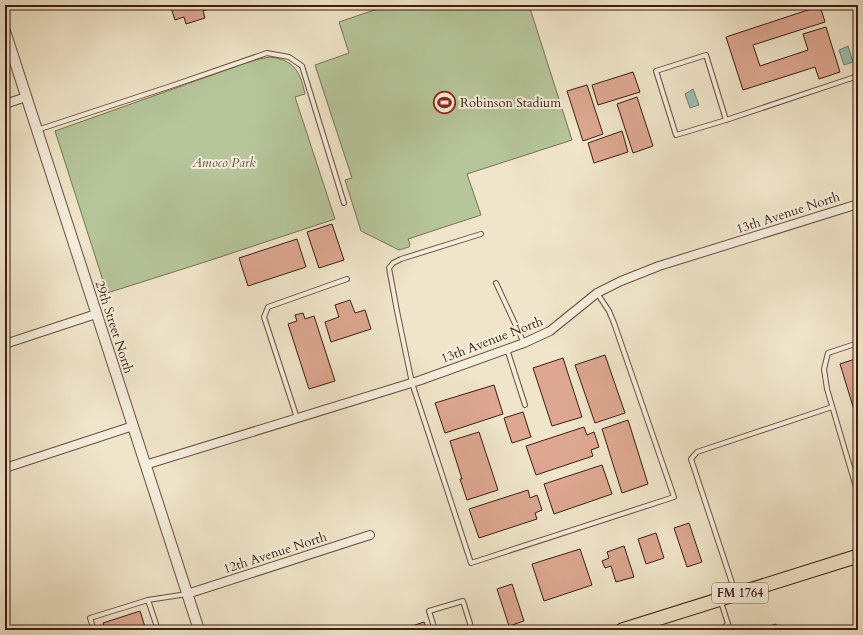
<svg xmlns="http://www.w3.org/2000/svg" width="863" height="635" viewBox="0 0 863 635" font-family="Cardo,serif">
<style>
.green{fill:#b6c59a;stroke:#7a7154}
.water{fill:#9bbfb2;stroke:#757e70}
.building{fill:#dda791;stroke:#3d1d0e}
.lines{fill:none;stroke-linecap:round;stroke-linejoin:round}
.service-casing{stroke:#6a4f3d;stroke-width:6}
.minor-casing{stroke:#6a4f3d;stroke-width:10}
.tertiary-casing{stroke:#6a4f3d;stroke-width:12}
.primary-casing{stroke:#3d1d0e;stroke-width:15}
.service{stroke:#f5eedd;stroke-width:4}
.minor{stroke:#f5eedd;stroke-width:8}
.tertiary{stroke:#f5eedd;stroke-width:10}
.primary{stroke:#f0e5ca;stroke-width:13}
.labels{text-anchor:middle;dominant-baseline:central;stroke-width:4;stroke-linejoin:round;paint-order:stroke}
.shield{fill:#f5eedd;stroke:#745c4c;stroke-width:1}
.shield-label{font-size:12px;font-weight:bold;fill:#3d1d0e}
.poi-label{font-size:13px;fill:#3d1d0e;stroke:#f5eedd;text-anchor:start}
.park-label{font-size:13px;font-style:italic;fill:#614f38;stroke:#f5eedd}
.street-label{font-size:13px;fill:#3d1d0e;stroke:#f5eedd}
</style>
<rect width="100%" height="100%" fill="#f0e5ca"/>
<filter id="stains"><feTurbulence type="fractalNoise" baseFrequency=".005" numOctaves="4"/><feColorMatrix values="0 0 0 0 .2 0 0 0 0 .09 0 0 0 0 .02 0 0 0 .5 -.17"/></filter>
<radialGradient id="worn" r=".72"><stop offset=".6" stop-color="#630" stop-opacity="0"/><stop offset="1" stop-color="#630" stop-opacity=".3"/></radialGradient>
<g class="green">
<path d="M389 5H529L572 140 467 174 481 215 408 239 410 244 409 247 399 250 361 231 345 180 352 178 315 65 349 53 339 22Z"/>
<path d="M270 57C294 60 300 71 305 94L295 97 335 219 205 262 107 293 55 131 246 63 259 59Z"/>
</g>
<g class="water">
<path d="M848 46 853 62 844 65 839 50Z"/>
<path d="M693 89 699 105 690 108 685 94Z"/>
</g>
<g class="building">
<path d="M170 5H210L211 8 203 11 205 18 186 24 184 17 175 20Z"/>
<path d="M820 6 825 22 753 45 760 66 808 50 803 34 826 27 840 72 819 79 815 67 743 90 726 37Z"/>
<path d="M633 72 640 92 598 105 592 85Z"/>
<path d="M587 85 603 134 583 141 567 91Z"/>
<path d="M637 97 653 146 633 153 617 104Z"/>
<path d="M622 131 628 152 594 163 588 143Z"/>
<path d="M332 224 344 260 319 268 307 232Z"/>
<path d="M297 239 306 267 248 286 239 258Z"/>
<path d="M350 300 355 313 365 310 371 329 331 342 325 322 339 317 335 305Z"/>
<path d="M303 313 305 319 314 316 335 381 309 389 288 324 297 321 295 315Z"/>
<path d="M605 355 625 413 595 423 575 365Z"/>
<path d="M563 358 582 417 552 426 533 368Z"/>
<path d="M858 358V423L840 364Z"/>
<path d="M494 385 503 414 445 433 435 403Z"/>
<path d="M523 412 531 437 512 443 504 418Z"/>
<path d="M628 420 648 484 622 493 602 429Z"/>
<path d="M584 427 587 435 594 432 599 447 591 450 593 456 536 475 526 446Z"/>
<path d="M479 432 498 490 467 500 460 479H462L450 441Z"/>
<path d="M602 465 612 494 554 514 544 484Z"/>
<path d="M528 490 530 498 537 495 542 510 535 513 537 519 479 538 469 509Z"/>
<path d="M689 523 702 562 687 567 674 528Z"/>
<path d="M656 533 664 558 646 564 638 539Z"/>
<path d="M624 546 634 577 616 582 611 566 605 568 602 561 609 558 607 552Z"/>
<path d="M580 549 592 585 544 601 532 564Z"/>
<path d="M512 584 524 621 509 626 497 589Z"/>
<path d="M140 611 146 630H105L103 623Z"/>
<path d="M424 622 427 630H413L412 626Z"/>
<path d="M776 624 778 630H756Z"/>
</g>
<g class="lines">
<defs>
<g id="service">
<path d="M706 55 726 120 676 135 656 71Z"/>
<path d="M726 120 858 76"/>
<path d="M37 130 171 86 267 53 289 57 302 66 344 203"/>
<path d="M481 234 401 259 393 263 389 268 397 311 412 383 471 563 674 497 614 323 609 311 597 293"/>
<path d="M496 283 524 343"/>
<path d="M858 343 828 353 824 369 827 389 858 494"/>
<path d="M507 349 525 405"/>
<path d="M297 418 264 317 268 307 347 279"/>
<path d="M735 592 691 459 697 452 832 407"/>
<path d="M148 600 187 594"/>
<path d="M721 602 730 630"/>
<path d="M94 630 90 618 148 600 158 630"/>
<path d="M435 630 429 611 463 601 472 630"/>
<path d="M721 630 728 624"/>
</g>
<g id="minor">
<path d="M5 104 26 97"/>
<path d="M5 344 96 314"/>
<path d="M145 465 421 380 524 343 550 331 597 293 621 281 659 266 858 204"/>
<path d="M5 468 133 426"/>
<path d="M187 594 370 535"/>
</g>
<path id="tertiary" d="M5 31 199 630"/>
<path id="primary" d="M622 630 858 556"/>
</defs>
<use href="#service" class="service-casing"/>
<use href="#minor" class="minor-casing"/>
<use href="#tertiary" class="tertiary-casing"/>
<use href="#primary" class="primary-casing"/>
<use href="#service" class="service"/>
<use href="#minor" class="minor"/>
<use href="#tertiary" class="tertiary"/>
<use href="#primary" class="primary"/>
</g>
<defs>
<symbol id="stadium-ring" viewBox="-11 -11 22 22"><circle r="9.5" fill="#f5eedd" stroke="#8f2418" stroke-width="1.5"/><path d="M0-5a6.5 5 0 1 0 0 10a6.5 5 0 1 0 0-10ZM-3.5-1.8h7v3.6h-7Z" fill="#8f2418"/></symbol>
</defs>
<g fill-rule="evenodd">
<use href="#stadium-ring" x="432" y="90" width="25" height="25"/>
</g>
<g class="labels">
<rect class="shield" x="712" y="583" width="56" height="20" rx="3"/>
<g class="shield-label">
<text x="740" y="593">FM 1764</text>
</g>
<g class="poi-label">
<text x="460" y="103">Robinson Stadium</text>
</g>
<g class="park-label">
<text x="224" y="163">Amoco Park</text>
</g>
<g class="street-label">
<text transform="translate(788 213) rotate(-18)">13th Avenue North</text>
<text transform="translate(114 327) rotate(72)">29th Street North</text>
<text transform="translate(492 340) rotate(-21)">13th Avenue North</text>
<text transform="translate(275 553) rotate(-18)">12th Avenue North</text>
</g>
</g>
<rect width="863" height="635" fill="none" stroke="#f0e5ca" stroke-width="20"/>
<rect x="6" y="6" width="851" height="623" fill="none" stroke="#3d1d0e" stroke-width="2"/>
<rect x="10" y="10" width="843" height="615" fill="none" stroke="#3d1d0e"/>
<rect width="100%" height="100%" filter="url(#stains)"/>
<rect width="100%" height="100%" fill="url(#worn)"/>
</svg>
